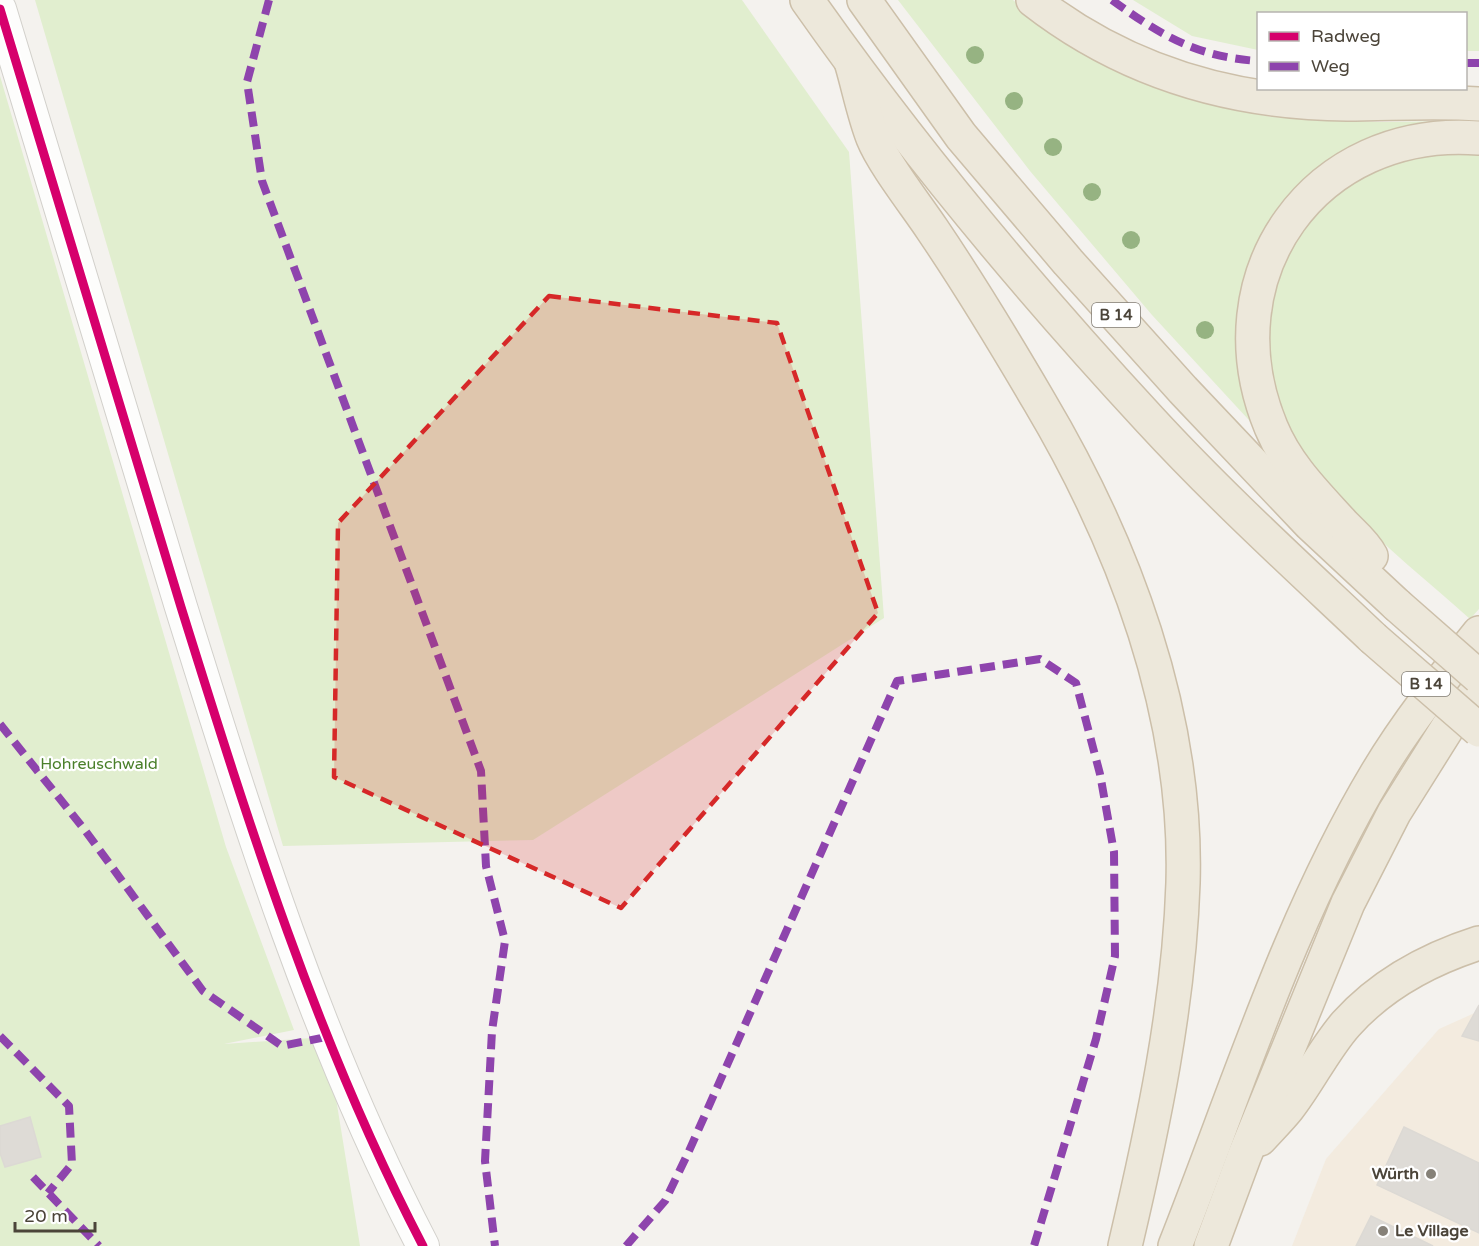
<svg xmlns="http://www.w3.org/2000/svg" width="1479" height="1246" viewBox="0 0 1479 1246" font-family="'Varela Round',sans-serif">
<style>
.commercial{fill:#f3ebdf}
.green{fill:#e1eecf}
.building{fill:#dedbd6;stroke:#dcd9d4;stroke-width:1.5}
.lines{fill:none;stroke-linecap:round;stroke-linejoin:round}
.minor-casing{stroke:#d2d0cb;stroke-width:34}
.highway-casing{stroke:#ccbfa9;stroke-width:36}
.minor{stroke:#fdfdfc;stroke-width:32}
.highway{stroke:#ede8db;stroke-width:33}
.highway-bridge-casing{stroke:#ccbfa9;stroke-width:36;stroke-linecap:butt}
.highway-bridge{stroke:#ede8db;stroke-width:33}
.quiet{stroke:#8e44ad;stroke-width:8;stroke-dasharray:15 8;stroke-linecap:butt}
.cycleway-casing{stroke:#fff;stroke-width:13}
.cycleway{stroke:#d6006c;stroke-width:9}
.tree{fill:#96b382}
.marked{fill:#d62828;fill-opacity:0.2;stroke:#d62828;stroke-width:4.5;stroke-dasharray:12 8;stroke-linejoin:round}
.poi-dot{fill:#868178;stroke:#fff;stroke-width:2}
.labels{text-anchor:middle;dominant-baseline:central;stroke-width:4.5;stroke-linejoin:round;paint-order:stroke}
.shield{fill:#fff;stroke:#817c74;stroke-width:1.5}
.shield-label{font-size:15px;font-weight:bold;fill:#4b4439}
.park-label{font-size:16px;fill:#4a7f2a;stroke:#fff}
.poi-label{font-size:16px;font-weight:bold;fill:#4b4439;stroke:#fff;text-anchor:end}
</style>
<rect width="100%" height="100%" fill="#f4f2ee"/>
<path class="commercial" d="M1479 1011V1246H1292L1326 1159 1439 1029Z"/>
<g class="green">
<path d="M35 0H742L849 152 884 618 533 840 283 846Z"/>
<path d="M898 0H1013L1048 29 1159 87 1214 105 1271 117 1380 122 1464 121V124L1278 217 1259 431 1152 315 1030 171Z"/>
<path d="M1133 0H1479V51H1466V14H1258V50L1192 36Z"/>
<path d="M0 76 226 847 294 1030 224 1044 326 1037 360 1246H0Z"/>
<path d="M1479 153V609L1470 619C1407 562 1332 508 1291 433 1286 424 1284 412 1280 403 1270 371 1264 338 1270 304 1282 244 1331 184 1389 163 1418 153 1449 154 1479 153Z"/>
</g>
<g class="building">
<path d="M1479 1005V1041L1462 1036Z"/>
<path d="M30 1117 41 1157 5 1167 0 1153V1126Z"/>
<path d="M1404 1127 1479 1163V1233L1377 1185Z"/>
<path d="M1371 1216 1433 1246H1356Z"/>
</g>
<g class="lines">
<defs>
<path id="minor" d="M0 9C59 209 120 408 181 607 249 825 317 1043 423 1246"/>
<g id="highway">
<path d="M807 0C911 148 1027 287 1150 420 1220 496 1298 567 1373 638"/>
<path d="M864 0 961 136 1068 262 1183 390 1310 524 1397 605"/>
<path d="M1033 0C1124 71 1232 103 1347 104 1391 104 1435 101 1479 104"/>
<path d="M852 65C859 89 864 115 873 138 883 163 916 205 932 229 970 285 1005 343 1039 401 1124 544 1188 714 1183 883 1179 1005 1153 1127 1125 1246"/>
<path d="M1371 556C1365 544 1353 534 1344 525 1316 494 1287 466 1271 427 1208 275 1315 125 1479 138"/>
<path d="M1260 1139C1270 1128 1280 1118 1288 1108 1309 1081 1324 1049 1346 1024 1382 984 1429 959 1479 943"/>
<path d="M1175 1246C1238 1087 1289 920 1377 773 1407 723 1443 678 1479 633"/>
<path d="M1211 1246 1244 1157 1348 903 1394 813 1448 727 1479 689"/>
</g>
</defs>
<use href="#minor" class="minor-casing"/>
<use href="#highway" class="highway-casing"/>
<use href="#minor" class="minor"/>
<use href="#highway" class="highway"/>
<defs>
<g id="highway-bridge">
<path d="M1397 605 1479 677"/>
<path d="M1373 638 1479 730"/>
</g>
</defs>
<use href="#highway-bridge" class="highway-bridge-casing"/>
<use href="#highway-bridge" class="highway-bridge"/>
<g class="quiet">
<path d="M269 0 247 82 262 181 481 771 486 866 505 941 492 1031 485 1161 495 1246"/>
<path d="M1112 0C1160 35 1197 57 1258 61"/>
<path d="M1466 63H1479"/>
<path d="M0 724 84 829 203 991 282 1046 326 1037"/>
<path d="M0 1036 69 1106 72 1164 48 1193"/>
<path d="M33 1177 99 1246"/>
<path d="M626 1246 665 1201 689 1151 897 681 1040 659 1076 683 1100 774 1114 852 1115 956 1096 1039 1034 1246"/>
</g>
<defs>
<path id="cycleway" d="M0 9C59 209 120 408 181 607 249 825 317 1043 423 1246"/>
</defs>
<use href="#cycleway" class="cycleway-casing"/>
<use href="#cycleway" class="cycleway"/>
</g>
<g class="tree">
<circle cx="975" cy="55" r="9"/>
<circle cx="1014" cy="101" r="9"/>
<circle cx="1053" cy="147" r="9"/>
<circle cx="1092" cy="192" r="9"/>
<circle cx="1131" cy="240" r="9"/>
<circle cx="1205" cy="330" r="9"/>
</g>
<path class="marked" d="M549 296 777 323 878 613 621 908 334 777 338 523Z"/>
<g class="poi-dot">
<circle cx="1431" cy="1174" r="6"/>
<circle cx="1383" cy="1231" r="6"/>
</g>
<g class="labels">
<g class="shield">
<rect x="1092" y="303" width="48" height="24" rx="4.5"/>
<rect x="1402" y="672" width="48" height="24" rx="4.5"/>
</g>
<g class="shield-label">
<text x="1116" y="315">B 14</text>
<text x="1426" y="684">B 14</text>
</g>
<g class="park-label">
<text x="99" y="764">Hohreuschwald</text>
</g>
<g class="poi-label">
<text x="1419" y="1174">Würth</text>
<text x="1395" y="1231" text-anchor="start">Le Village</text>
</g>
</g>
<rect x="1257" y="12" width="210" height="78" fill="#ffffff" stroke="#b7b4b0" stroke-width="1.5"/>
<rect x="1269" y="32" width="30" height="9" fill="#d6006c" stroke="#b7b4b0" stroke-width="1.5"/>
<text x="1311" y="42" font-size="18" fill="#4b4439">Radweg</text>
<rect x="1269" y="62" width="30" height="9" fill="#8e44ad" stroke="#b7b4b0" stroke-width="1.5"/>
<text x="1311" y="72" font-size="18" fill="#4b4439">Weg</text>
<path d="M15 1222v9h80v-9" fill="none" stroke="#4b4439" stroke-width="3"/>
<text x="24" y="1222" font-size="18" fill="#4b4439" stroke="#ffffff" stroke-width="4.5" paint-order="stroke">20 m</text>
</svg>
